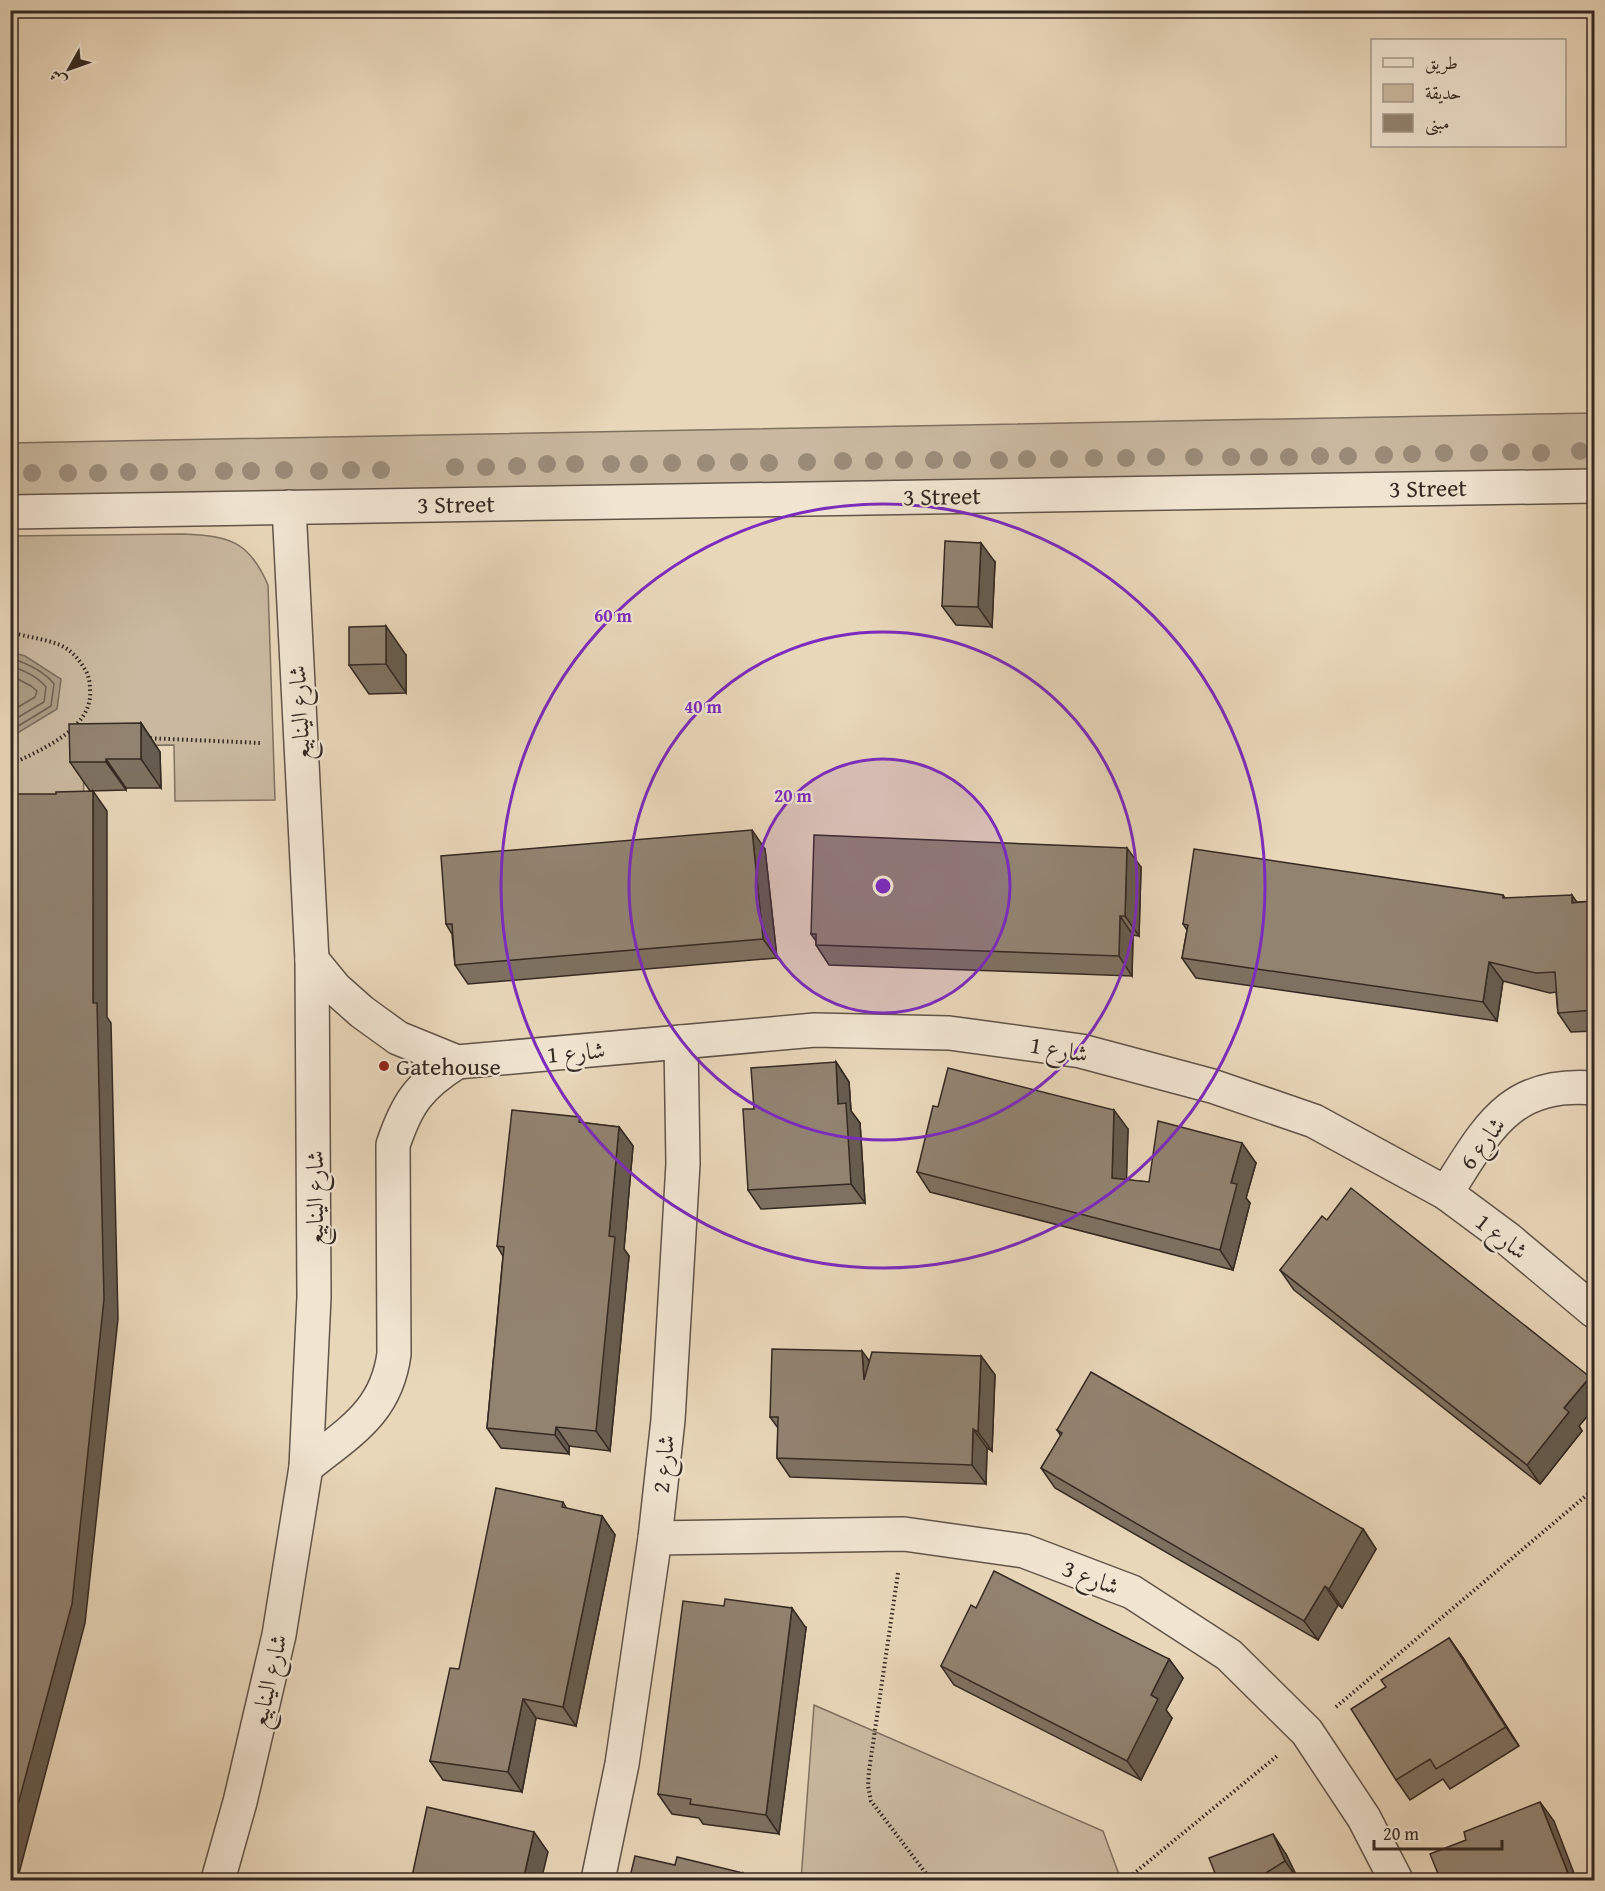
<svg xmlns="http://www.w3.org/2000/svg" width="1605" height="1891" viewBox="0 0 1605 1891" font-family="'Gentium Book Plus',Amiri,serif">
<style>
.green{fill:#cab9a0;stroke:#7f7161;stroke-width:1.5}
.water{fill:#ab9c86;stroke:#7b6e5e;stroke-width:1.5}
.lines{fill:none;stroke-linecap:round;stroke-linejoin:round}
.shore{stroke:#706254;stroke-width:1.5}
.minor-casing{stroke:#615448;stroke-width:36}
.path{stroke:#342922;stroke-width:4;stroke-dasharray:1.5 3;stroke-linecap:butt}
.minor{stroke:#f1e5d2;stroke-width:33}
.tree{fill:#9a8b78}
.wall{fill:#7e7161;stroke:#342922;stroke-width:1.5}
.shaded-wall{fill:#665c4f;stroke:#342922;stroke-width:1.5}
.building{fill:#928371;stroke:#342922;stroke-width:1.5}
.ring{fill:none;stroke:#7b2cbf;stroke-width:3}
.poi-dot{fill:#8f2418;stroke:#f1e5d2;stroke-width:2}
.labels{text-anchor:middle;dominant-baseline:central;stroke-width:4.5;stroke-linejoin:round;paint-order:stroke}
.street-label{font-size:24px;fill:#342922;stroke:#f1e5d2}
.poi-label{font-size:24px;fill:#342922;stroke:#f1e5d2;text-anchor:start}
.centre{fill:#7b2cbf;stroke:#f1e5d2;stroke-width:3}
.ring-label{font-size:18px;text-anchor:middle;font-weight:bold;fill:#7b2cbf;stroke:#f1e5d2;stroke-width:4.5;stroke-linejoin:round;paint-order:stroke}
</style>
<rect width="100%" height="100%" fill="#e9d7ba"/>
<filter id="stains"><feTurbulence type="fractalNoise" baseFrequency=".00333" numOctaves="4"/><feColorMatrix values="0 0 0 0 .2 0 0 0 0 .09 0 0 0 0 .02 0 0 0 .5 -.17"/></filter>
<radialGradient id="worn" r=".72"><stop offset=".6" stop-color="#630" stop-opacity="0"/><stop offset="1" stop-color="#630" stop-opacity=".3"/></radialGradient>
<g class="green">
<path d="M1594 413V486L11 512 10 443Z"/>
<path d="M183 534C228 536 249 540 268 585L275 800 175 801 174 745 83 746 84 806 11 807 10 536Z"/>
<path d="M814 1705 1103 1831 1121 1880H801Z"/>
</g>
<path class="water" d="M11 652 25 656 61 679 57 709 11 737Z"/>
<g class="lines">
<g class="shore">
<path d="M10 658C26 663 44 671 54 684L51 706 10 731"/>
<path d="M10 666C23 670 38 677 46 687L44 702 10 722"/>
<path d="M10 675 31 686 37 691 35 697 10 712"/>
</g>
<defs>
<g id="minor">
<path d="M10 512 1594 486"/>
<path d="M312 960 335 988 362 1012 398 1038 457 1062 815 1030 949 1033 1081 1051 1212 1086 1314 1121 1446 1193 1508 1239 1594 1311"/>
<path d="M1446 1193C1487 1130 1508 1081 1594 1088"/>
<path d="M306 1467C349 1432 386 1413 394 1354L393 1145C407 1103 419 1086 457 1062"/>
<path d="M655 1538 904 1534 1024 1551 1132 1592 1229 1655 1307 1732 1364 1818 1396 1880"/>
<path d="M218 1880 240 1802 279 1635 306 1467 314 1297 312 960 289 507"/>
<path d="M598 1880 622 1764 655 1538 668 1420 683 1164 681 1042"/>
</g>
</defs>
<use href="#minor" class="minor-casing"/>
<g class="path">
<path d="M10 632C27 637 45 639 60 645 72 650 80 661 86 671 89 677 90 683 90 689 94 729 40 750 10 765"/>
<path d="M146 738 261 743"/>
<path d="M898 1573 869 1771 868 1786 871 1801 931 1880"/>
<path d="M1336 1707 1594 1489"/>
<path d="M1126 1880 1277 1756"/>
</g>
<use href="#minor" class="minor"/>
</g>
<g class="tree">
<circle cx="1580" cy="451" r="9"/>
<circle cx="1511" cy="452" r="9"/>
<circle cx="1444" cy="453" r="9"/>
<circle cx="1479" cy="453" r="9"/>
<circle cx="1541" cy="453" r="9"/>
<circle cx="1412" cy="454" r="9"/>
<circle cx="1384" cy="455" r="9"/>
<circle cx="1320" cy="456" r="9"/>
<circle cx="1348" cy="456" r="9"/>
<circle cx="1156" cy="457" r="9"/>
<circle cx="1194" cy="457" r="9"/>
<circle cx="1231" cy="457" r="9"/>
<circle cx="1259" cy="457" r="9"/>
<circle cx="1289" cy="457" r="9"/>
<circle cx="1094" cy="458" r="9"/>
<circle cx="1126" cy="458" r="9"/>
<circle cx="1027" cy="459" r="9"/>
<circle cx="1059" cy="459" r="9"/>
<circle cx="904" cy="460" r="9"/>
<circle cx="934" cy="460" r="9"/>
<circle cx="962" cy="460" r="9"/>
<circle cx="999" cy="460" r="9"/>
<circle cx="843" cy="461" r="9"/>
<circle cx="874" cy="461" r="9"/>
<circle cx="739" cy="462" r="9"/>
<circle cx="807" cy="462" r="9"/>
<circle cx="672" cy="463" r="9"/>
<circle cx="706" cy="463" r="9"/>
<circle cx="769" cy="463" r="9"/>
<circle cx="547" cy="464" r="9"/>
<circle cx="575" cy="464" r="9"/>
<circle cx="611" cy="464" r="9"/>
<circle cx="639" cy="464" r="9"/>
<circle cx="517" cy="466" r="9"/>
<circle cx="455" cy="467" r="9"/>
<circle cx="486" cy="467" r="9"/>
<circle cx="284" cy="470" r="9"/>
<circle cx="351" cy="470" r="9"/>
<circle cx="381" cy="470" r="9"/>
<circle cx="224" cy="471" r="9"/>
<circle cx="251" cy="471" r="9"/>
<circle cx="319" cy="471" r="9"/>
<circle cx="129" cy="472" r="9"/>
<circle cx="159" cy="472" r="9"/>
<circle cx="187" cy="472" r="9"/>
<circle cx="32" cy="473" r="9"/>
<circle cx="68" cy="473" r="9"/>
<circle cx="98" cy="473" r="9"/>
</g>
<g class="wall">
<path d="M995 562 992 627 956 625 942 606Z"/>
<path d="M406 655V693L369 694 349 665Z"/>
<path d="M141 723 160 752 161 788H126V790L90 791 70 762Z"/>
<path d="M765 849 777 958 468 984 455 965 452 934 446 924Z"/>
<path d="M1141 867 1139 936 1133 935 1132 976 829 965 816 945V941L811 934Z"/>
<path d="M1503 895 1505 898 1577 902 1594 901V1031L1571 1032 1558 1013 1556 992 1550 993 1503 981 1497 1021 1196 978 1182 958 1187 930 1183 924Z"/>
<path d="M836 1062 849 1082 851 1111 860 1123 865 1203 761 1209 748 1190 754 1109Z"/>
<path d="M938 1107 1128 1129 1126 1180 1149 1182 1256 1163 1246 1198 1250 1203 1233 1270 930 1192 917 1172Z"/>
<path d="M584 1123 619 1127 633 1146 624 1249 629 1256 610 1451 569 1446V1454L501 1448 487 1428 503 1256 497 1246Z"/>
<path d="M1327 1220 1594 1383V1408L1579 1426 1582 1431 1540 1484 1294 1290 1280 1270Z"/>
<path d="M981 1356 995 1375 992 1451 987 1448 986 1484 790 1477 777 1458 778 1428 770 1417 869 1361Z"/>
<path d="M1057 1430 1363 1529 1376 1549 1342 1608 1338 1605 1318 1640 1055 1488 1041 1468 1061 1436Z"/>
<path d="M563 1502 567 1509 602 1516 615 1535 576 1726 536 1718 522 1792 443 1780 430 1761 459 1669Z"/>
<path d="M976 1608 1169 1659 1183 1678 1166 1710 1172 1718 1141 1780 954 1685 941 1666Z"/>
<path d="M806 1628 779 1834 703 1824 699 1818 672 1814 658 1794Z"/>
<path d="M1449 1638 1463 1658 1519 1746 1450 1789 1443 1779 1410 1800 1396 1780 1386 1687Z"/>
<path d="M1286 1854 1299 1881H1218Z"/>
</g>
<g class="shaded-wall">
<path d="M981 543 995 562 992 627 978 607Z"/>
<path d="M386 626 406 655V693L386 664Z"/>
<path d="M141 723 160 752 161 788 141 759Z"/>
<path d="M106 759 126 788V790L106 762Z"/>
<path d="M93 791 107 811V1017L111 1023 118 1319 85 1623 17 1881H10V1834L93 1003Z"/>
<path d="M752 830 765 849 777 958 763 939Z"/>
<path d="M1127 848 1141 867 1139 936 1125 916Z"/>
<path d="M1572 895 1585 914 1572 903Z"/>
<path d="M1120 916 1133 935 1132 976 1119 956Z"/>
<path d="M1489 962 1503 981 1497 1021 1483 1002Z"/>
<path d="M836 1062 849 1082 851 1111 860 1123 865 1203 851 1184 838 1104Z"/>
<path d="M1114 1110 1128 1129 1126 1198 1112 1178Z"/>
<path d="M619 1127 633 1146 624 1249 629 1256 610 1451 596 1431 609 1236Z"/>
<path d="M1242 1143 1256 1163 1246 1198 1250 1203 1233 1270 1220 1250 1231 1183Z"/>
<path d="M862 1351 876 1370 864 1380Z"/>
<path d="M981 1356 995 1375 992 1451 978 1432Z"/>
<path d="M1590 1377 1594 1383V1408L1579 1426 1582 1431 1540 1484 1527 1465 1564 1408Z"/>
<path d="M556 1427 569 1446V1454L555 1435Z"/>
<path d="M973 1429 987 1448 986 1484 972 1465Z"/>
<path d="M602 1516 615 1535 576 1726 563 1707Z"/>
<path d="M1363 1529 1376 1549 1342 1608 1329 1589Z"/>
<path d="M1325 1586 1338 1605 1318 1640 1304 1621Z"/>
<path d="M792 1608 806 1628 779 1834 766 1815Z"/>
<path d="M1449 1638 1463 1658 1519 1746 1506 1727Z"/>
<path d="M1169 1659 1183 1678 1166 1710 1172 1718 1141 1780 1127 1761 1151 1695Z"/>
<path d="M523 1699 536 1718 522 1792 508 1772Z"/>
<path d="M1540 1802 1554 1821 1577 1881H1571Z"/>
<path d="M534 1832 548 1852 541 1881H523Z"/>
<path d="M1273 1834 1286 1854 1299 1881 1285 1861Z"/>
<path d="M743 1873 748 1881H741Z"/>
</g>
<g class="building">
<path d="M945 541 981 543 978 607 942 606Z"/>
<path d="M386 626V664L349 665V627Z"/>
<path d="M141 723V759H106V762H70L69 724Z"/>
<path d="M93 791V1003H97L104 1299 72 1604 10 1834V794H56V792Z"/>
<path d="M752 830 763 939 455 965 452 924H446L441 856Z"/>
<path d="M814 835 1127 848 1125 916H1120L1119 956 816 945V934H811Z"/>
<path d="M1194 849 1503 895V898L1572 895V903L1594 901V1010L1558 1013 1555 972 1536 973 1489 962 1483 1002 1182 958 1188 925 1183 924Z"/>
<path d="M836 1062 838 1104 846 1103 851 1184 748 1190 743 1109H754L751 1068Z"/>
<path d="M948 1068 1114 1110 1112 1178 1149 1182 1158 1121 1242 1143 1231 1183 1237 1184 1220 1250 917 1172 933 1106 938 1107Z"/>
<path d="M512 1110 580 1117 579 1122 619 1127 609 1236 615 1237 596 1431 556 1427 555 1435 487 1428 504 1247 497 1246Z"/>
<path d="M1351 1188 1590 1377 1564 1408 1569 1412 1527 1465 1280 1270 1322 1216 1327 1220Z"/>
<path d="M772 1349 862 1351 864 1380 872 1352 981 1356 978 1432 973 1429 972 1465 777 1458 778 1417H770Z"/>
<path d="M1091 1372 1363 1529 1329 1589 1325 1586 1304 1621 1041 1468 1062 1433 1057 1430Z"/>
<path d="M496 1488 563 1502 562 1507 602 1516 563 1707 523 1699 508 1772 430 1761 450 1668 459 1669Z"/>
<path d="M1594 1541V1557L1588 1545Z"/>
<path d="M994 1571 1169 1659 1151 1695 1158 1699 1127 1761 941 1666 971 1605 976 1608Z"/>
<path d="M725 1599 792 1608 766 1815 690 1804 691 1799 658 1794 683 1601 724 1606Z"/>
<path d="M1449 1638 1506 1727 1436 1769 1430 1759 1396 1780 1351 1709 1386 1687 1381 1680Z"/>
<path d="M1540 1802 1571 1881H1441L1430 1854 1466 1840 1464 1832Z"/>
<path d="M427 1807 534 1832 523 1881H411Z"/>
<path d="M1273 1834 1285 1861 1253 1881H1218L1209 1858Z"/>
<path d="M635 1856 675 1865 677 1857 743 1873 741 1881H629Z"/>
</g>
<circle cx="883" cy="886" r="127" fill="#7b2cbf" fill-opacity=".12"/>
<g class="ring">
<circle cx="883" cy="886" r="127"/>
<circle cx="883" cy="886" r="254"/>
<circle cx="883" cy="886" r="382"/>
</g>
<circle class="poi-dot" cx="384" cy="1066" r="6"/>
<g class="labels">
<g class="street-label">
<text transform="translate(1428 488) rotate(-1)">3 Street</text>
<text transform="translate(942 496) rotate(-1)">3 Street</text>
<text transform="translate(456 504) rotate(-1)">3 Street</text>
<text transform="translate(299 713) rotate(-93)">شارع الينابيع</text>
<text transform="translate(1059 1049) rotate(10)">شارع 1</text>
<text transform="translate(576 1052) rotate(-5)">شارع 1</text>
<text transform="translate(1482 1143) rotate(-53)">شارع 6</text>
<text transform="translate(314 1198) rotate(-90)">شارع الينابيع</text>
<text transform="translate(1502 1236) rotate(38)">شارع 1</text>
<text transform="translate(663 1464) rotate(-84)">شارع 2</text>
<text transform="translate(1091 1577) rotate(21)">شارع 3</text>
<text transform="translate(268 1681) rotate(-77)">شارع الينابيع</text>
</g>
<g class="poi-label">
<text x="396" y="1066">Gatehouse</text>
</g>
</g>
<circle cx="883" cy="886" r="9" class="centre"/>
<g class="ring-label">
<text x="613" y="622">60 m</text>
<text x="703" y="713">40 m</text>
<text x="793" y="802">20 m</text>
</g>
<rect width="1605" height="1891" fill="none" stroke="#e9d7ba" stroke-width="36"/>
<rect x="12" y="12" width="1581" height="1867" fill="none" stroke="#342922" stroke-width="3"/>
<rect x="18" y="18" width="1569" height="1855" fill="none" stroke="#342922" stroke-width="1.5"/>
<rect x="1371" y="39" width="195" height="108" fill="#f1e5d2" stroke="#a59a8c" stroke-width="1.5"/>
<rect x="1383" y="58" width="30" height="9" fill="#f1e5d2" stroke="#a59a8c" stroke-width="1.5"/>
<text x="1425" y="69" font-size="18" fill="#342922">طريق</text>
<rect x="1383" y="84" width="30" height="18" fill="#cab9a0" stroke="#a59a8c" stroke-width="1.5"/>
<text x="1425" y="99" font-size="18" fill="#342922">حديقة</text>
<rect x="1383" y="114" width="30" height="18" fill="#928371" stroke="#a59a8c" stroke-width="1.5"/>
<text x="1425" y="129" font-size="18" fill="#342922">مبنى</text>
<g transform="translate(69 69) rotate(230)" stroke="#f1e5d2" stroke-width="4.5" paint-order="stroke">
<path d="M0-4.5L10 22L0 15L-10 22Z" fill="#342922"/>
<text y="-9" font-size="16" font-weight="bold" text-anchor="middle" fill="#342922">ش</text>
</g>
<path d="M1374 1840v9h128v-9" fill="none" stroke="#342922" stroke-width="3"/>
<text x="1383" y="1840" font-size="18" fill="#342922" stroke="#f1e5d2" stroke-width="4.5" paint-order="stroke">20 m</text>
<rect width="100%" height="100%" filter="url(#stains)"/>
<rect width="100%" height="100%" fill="url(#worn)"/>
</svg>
